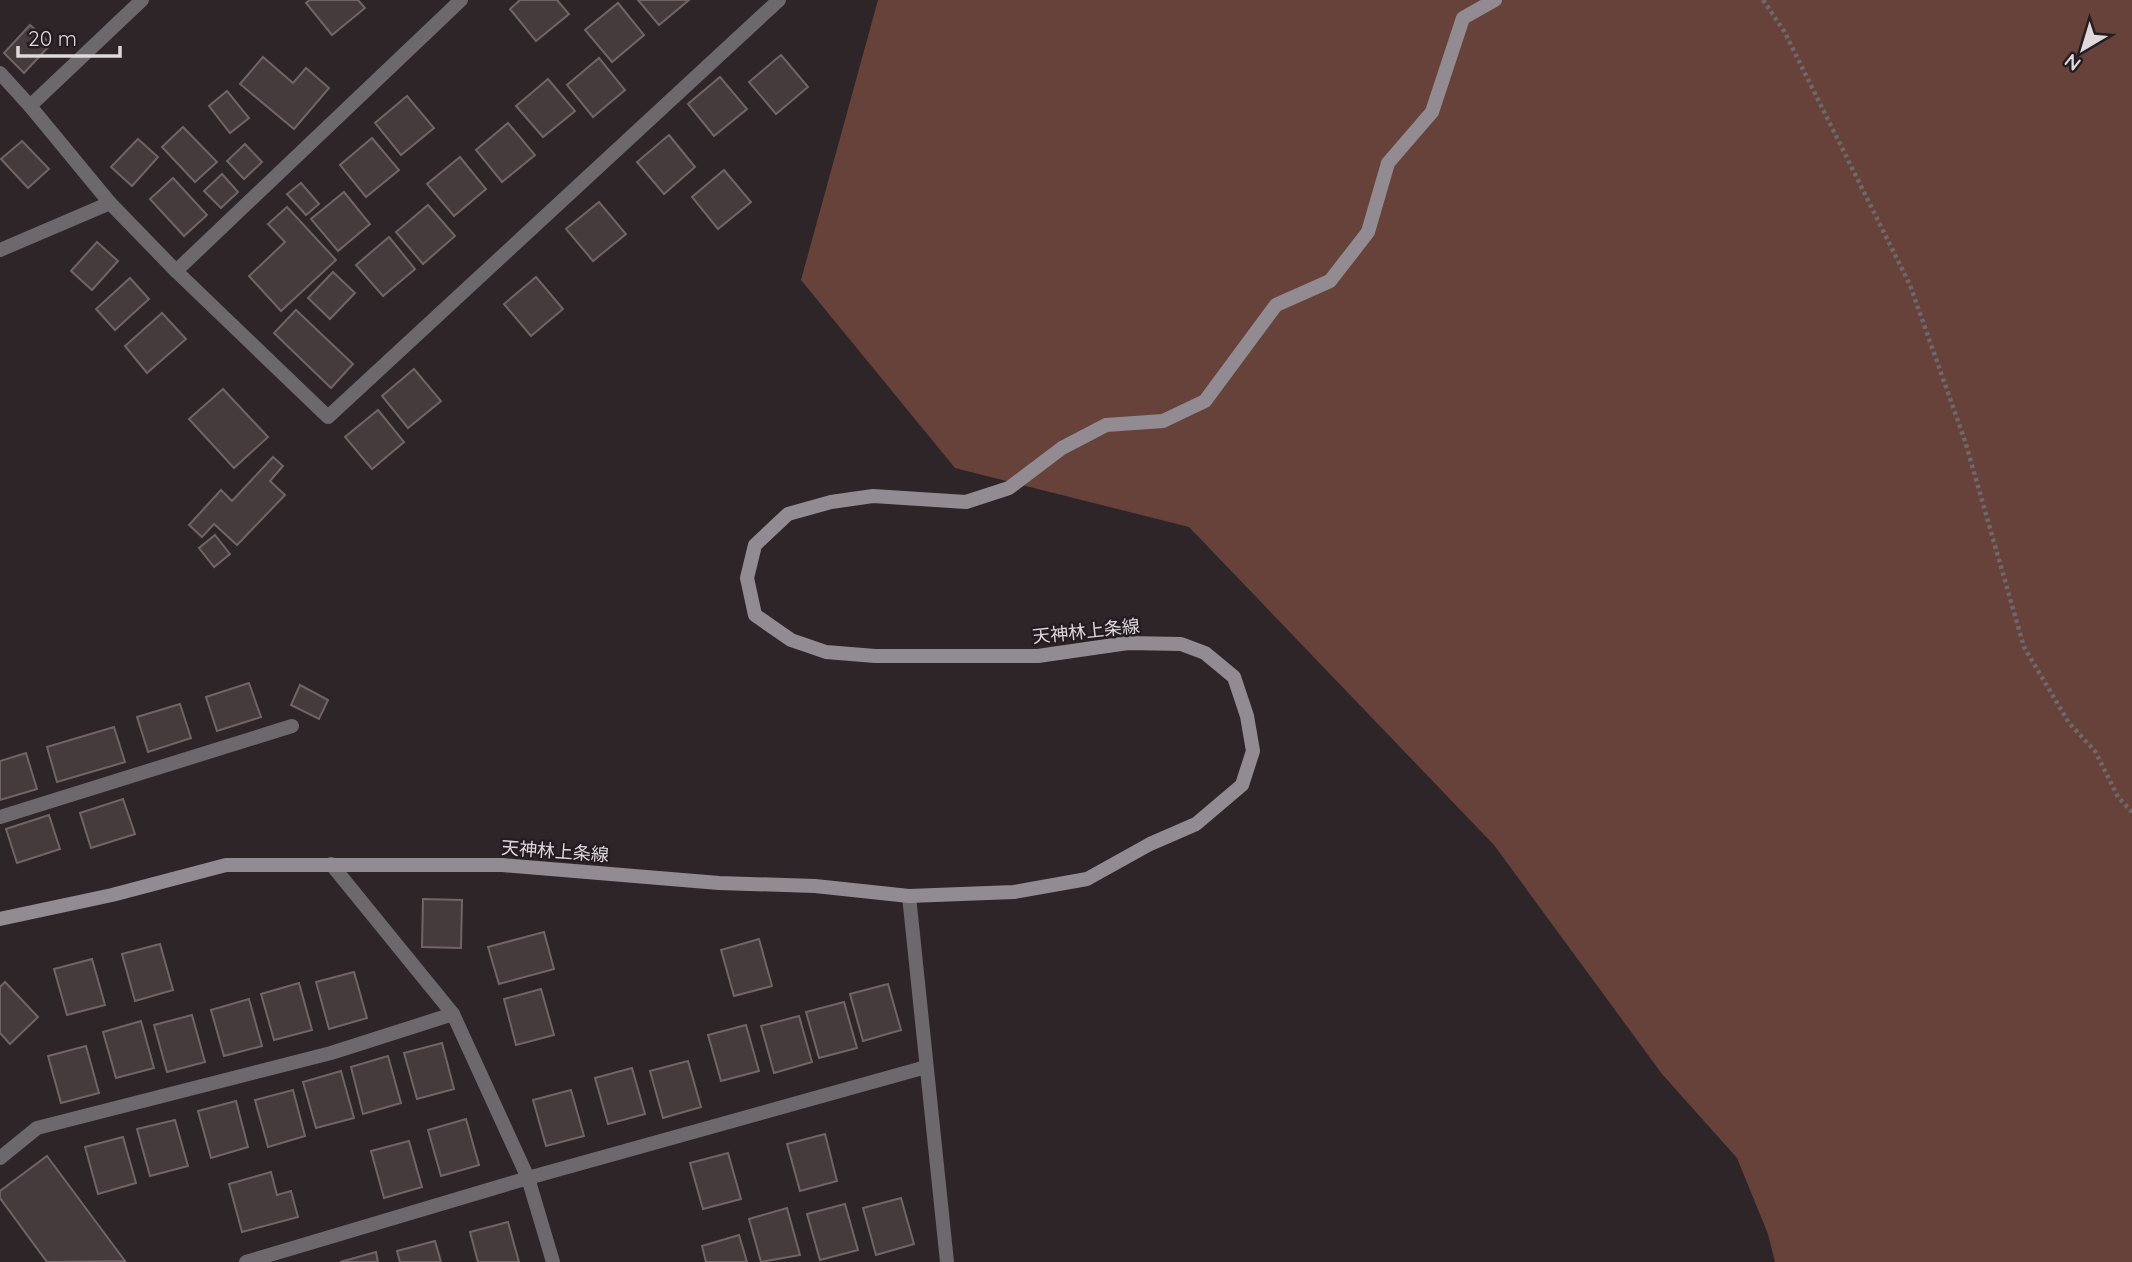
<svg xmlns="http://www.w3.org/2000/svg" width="2132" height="1262" viewBox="0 0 2132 1262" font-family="Quicksand,'Noto Sans JP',sans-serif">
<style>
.forest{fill:#66423a}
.building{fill:#453a3c;stroke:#706465;stroke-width:2}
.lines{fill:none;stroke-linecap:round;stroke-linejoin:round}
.path{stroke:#6f676a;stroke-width:4.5;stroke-dasharray:3.5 3.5;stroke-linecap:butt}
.street{stroke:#6c686c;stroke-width:14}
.secondary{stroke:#928c92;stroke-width:14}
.labels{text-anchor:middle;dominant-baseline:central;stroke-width:5;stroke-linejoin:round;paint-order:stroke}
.street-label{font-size:18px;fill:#dfd9dc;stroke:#241c20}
</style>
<rect width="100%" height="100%" fill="#2e2529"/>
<path class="forest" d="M878 0H2132V1262H1775L1768 1234 1737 1158 1662 1074 1494 845 1189 527 955 468 801 280Z"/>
<g class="building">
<path d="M310 0H358L365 8 332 35 306 3Z"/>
<path d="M520 0H557L569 14 536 41 510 9Z"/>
<path d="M638 0H689L659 25Z"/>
<path d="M618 3 644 35 612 62 585 30Z"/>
<path d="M30 25 51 44 24 73 4 53Z"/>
<path d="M781 55 808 87 776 114 749 82Z"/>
<path d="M263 57 293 83 306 68 329 88 294 129 240 84Z"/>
<path d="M599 58 625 90 593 117 567 85Z"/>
<path d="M720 77 747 109 714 136 688 104Z"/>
<path d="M548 79 575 111 543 137 516 106Z"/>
<path d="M227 91 249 118 230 133 209 106Z"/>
<path d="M407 96 434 128 401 155 375 123Z"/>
<path d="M508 123 535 155 502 182 476 150Z"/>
<path d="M183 127 217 162 195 182 162 147Z"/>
<path d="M669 135 695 167 664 194 637 162Z"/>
<path d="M372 138 399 170 366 197 340 165Z"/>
<path d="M138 139 158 157 132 186 111 167Z"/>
<path d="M22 141 49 169 28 188 1 159Z"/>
<path d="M245 144 262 162 244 179 227 161Z"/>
<path d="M460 157 486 189 454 216 427 184Z"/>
<path d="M724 170 751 202 718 229 692 197Z"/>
<path d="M222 174 238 192 221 208 204 191Z"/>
<path d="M173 178 207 215 184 236 150 199Z"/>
<path d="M301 183 319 204 306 215 287 194Z"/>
<path d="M344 192 370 224 338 251 311 219Z"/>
<path d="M599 202 626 234 593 261 566 229Z"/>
<path d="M428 205 455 236 423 264 396 232Z"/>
<path d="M287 207 336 260 281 311 249 276 285 242 268 224Z"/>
<path d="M389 237 415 269 383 296 356 265Z"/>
<path d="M97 242 118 261 92 290 71 271Z"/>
<path d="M333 272 355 293 330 319 308 298Z"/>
<path d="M536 277 563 309 531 336 504 304Z"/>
<path d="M130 278 149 299 115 330 96 309Z"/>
<path d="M296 310 353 364 331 388 274 333Z"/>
<path d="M162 313 186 339 147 373 125 346Z"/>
<path d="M414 369 441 401 408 428 382 396Z"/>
<path d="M223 389 268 437 234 468 189 419Z"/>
<path d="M378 410 404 442 372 469 345 437Z"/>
<path d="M273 457 283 466 270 481 285 495 237 545 214 524 202 537 189 525 221 490 232 501Z"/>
<path d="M215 535 230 554 214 567 199 548Z"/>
<path d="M249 683 261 717 217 731 206 697Z"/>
<path d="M300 685 328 700 319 719 291 705Z"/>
<path d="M180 704 191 738 148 752 137 717Z"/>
<path d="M114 727 125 762 57 782 47 747Z"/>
<path d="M26 753 37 789 0 800V761Z"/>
<path d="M123 799 135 834 91 848 80 813Z"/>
<path d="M49 815 60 849 17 863 6 829Z"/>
<path d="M423 899 462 900 461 948 422 947Z"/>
<path d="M544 932 554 969 499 984 488 947Z"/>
<path d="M759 939 772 986 734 996 721 950Z"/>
<path d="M160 944 173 990 135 1001 122 954Z"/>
<path d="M92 959 105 1005 67 1015 54 969Z"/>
<path d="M354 972 367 1018 329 1029 316 982Z"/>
<path d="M5 982 38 1017 10 1044 0 1033V987Z"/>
<path d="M299 983 312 1030 274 1040 261 994Z"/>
<path d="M888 984 901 1030 863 1041 850 994Z"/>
<path d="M541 989 554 1035 516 1045 504 999Z"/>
<path d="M249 999 262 1046 224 1056 211 1010Z"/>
<path d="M844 1002 857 1048 819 1058 806 1012Z"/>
<path d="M192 1015 205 1062 167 1072 154 1025Z"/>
<path d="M799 1016 812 1062 774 1073 761 1026Z"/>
<path d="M141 1021 154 1068 116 1078 103 1032Z"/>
<path d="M746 1025 759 1071 721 1081 708 1035Z"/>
<path d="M442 1043 454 1089 417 1099 404 1053Z"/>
<path d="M86 1046 99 1093 61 1103 48 1056Z"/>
<path d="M388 1056 401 1103 363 1114 351 1067Z"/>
<path d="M688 1061 701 1107 663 1118 650 1071Z"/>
<path d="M632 1068 645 1114 608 1124 595 1078Z"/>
<path d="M341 1071 354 1118 316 1128 303 1082Z"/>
<path d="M293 1090 305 1136 268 1147 255 1100Z"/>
<path d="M571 1090 584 1136 546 1146 533 1100Z"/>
<path d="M236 1101 248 1147 211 1158 198 1111Z"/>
<path d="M466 1119 479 1165 441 1176 428 1130Z"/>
<path d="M175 1120 188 1166 150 1176 137 1129Z"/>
<path d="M825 1134 837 1181 800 1191 787 1144Z"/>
<path d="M123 1137 136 1183 98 1194 85 1147Z"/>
<path d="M409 1141 422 1187 384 1198 371 1151Z"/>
<path d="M728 1153 741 1199 703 1209 690 1163Z"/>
<path d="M47 1156 125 1261 47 1262 0 1198V1191Z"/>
<path d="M271 1172 277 1195 291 1191 298 1217 242 1232 229 1184Z"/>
<path d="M901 1198 914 1244 876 1255 863 1208Z"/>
<path d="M845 1204 858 1250 820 1260 807 1214Z"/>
<path d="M787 1208 800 1255 761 1262 749 1219Z"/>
<path d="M508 1222 519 1262H478L470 1232Z"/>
<path d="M739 1235 747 1262H706L702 1246Z"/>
<path d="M435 1241 441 1262H400L397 1251Z"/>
<path d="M376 1252 378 1262H340Z"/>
</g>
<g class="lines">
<path class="path" d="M1763 0 1784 31 1910 285 1965 441 2024 647 2069 723 2095 751 2118 797 2132 812"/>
<g class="street">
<path d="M461 0 176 271 328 417 779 0"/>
<path d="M0 73 30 106 142 0"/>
<path d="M30 106 110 203"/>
<path d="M0 250 110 203 176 271"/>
<path d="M0 817 292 726"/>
<path d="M331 864 453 1014 528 1178 553 1262"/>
<path d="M909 896 947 1262"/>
<path d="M0 1158 37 1128 331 1053 453 1014"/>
<path d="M246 1262 528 1178 926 1067"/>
</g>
<path class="secondary" d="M0 919 112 895 226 865H502L719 883 815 886 909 896 1014 892 1087 879 1150 844 1196 824 1242 785 1253 751 1247 716 1234 677 1205 653 1181 644 1128 643 1038 656H875L826 652 791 640 755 615 747 578 755 545 788 514 831 502 873 496 966 502 1009 488 1062 448 1106 425 1163 421 1205 401 1276 305 1330 281 1368 232 1388 163 1432 112 1463 18 1495 0"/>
</g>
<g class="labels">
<g class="street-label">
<text transform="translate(1086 631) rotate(-6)">天神林上条線</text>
<text transform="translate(555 851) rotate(4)">天神林上条線</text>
</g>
</g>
<g transform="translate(2083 49) rotate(218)" stroke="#241c20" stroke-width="5" paint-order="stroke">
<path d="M0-5L12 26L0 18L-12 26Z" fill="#dfd9dc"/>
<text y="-10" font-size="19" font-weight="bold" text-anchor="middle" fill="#dfd9dc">N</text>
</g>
<path d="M18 46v10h102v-10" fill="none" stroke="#dfd9dc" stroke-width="3.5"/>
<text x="28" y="46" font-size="21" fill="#dfd9dc" stroke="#241c20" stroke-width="5" paint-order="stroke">20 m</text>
</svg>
